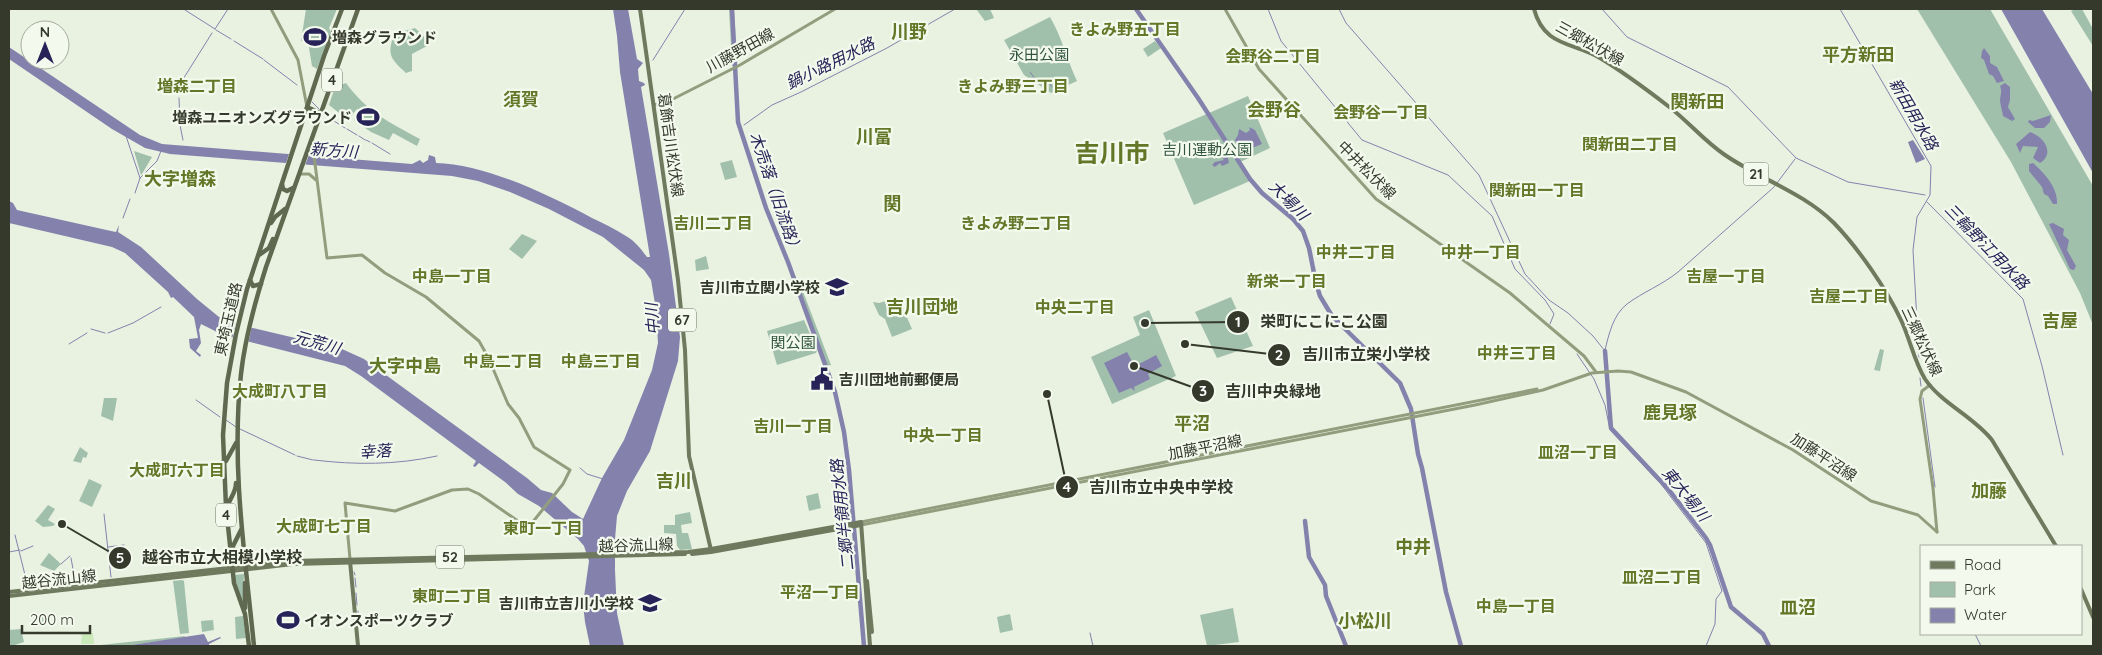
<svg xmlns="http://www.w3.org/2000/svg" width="2102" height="655" viewBox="0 0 2102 655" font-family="Quicksand,'Noto Sans JP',sans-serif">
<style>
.green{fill:#a1c0ac}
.sand{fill:#caeaba}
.water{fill:#8482ad}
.pier{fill:#e9f2e1}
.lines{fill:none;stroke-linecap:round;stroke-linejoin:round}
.stream{stroke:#8482ad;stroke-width:1}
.river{stroke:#8482ad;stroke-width:4.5}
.secondary{stroke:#929d7e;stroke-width:3}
.primary{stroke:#6f795e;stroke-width:4}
.trunk{stroke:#606950;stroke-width:4.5}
.labels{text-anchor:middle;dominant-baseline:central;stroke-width:4.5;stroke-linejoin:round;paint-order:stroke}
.shield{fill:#f3f9ed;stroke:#6d7365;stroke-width:1}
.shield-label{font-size:14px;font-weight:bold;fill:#34392b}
.poi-label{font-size:15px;font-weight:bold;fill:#34392b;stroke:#f3f9ed;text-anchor:start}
.street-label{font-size:15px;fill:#34392b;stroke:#f3f9ed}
.park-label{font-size:15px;fill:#31553f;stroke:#f3f9ed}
.neighbourhood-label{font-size:16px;font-weight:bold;fill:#637728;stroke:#f3f9ed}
.water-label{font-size:16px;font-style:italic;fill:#272358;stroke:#f3f9ed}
.quarter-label{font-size:18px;font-weight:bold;fill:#637728;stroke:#f3f9ed}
.town-label{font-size:25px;font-weight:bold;fill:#637728;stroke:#f3f9ed}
.leader{fill:none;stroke:#34392b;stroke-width:2}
.callout-dot{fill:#34392b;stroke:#f3f9ed;stroke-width:2}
.mark-label{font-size:15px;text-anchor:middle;font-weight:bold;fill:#fff}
.callout-label{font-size:16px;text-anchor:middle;font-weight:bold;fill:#34392b;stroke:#f3f9ed;stroke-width:4.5;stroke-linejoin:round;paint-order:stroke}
</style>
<rect width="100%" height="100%" fill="#e9f2e1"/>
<g class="green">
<path d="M306 9H337L329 28 331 32 317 69 312 66 308 42 301 41Z"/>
<path d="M729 9H734L737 63 732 66Z"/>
<path d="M976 9H990L994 18 985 21Z"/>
<path d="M1917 9H1990L2093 186V325L2080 293 2011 162Z"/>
<path d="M2070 9H2082L2093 29V46L2071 11 2076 9 2071 10Z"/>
<path d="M1050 17C1062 37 1067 60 1077 81L1051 93 1024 75 1004 40Z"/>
<path d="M415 28 427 39V46L412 54V71L406 73C390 58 387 55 394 34Z"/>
<path d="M1155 41 1161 48 1148 57 1143 49Z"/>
<path d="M346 83C368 113 389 122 420 139L417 146 393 133 389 140 371 132 354 120 361 112 357 109 348 120 329 105 335 87Z"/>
<path d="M1248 96 1270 148 1238 163 1250 181 1194 205 1163 133Z"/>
<path d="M134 151 152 157 142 174 141 175Z"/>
<path d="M732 160 737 177 725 180 720 163Z"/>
<path d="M522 234 537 241 522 259 509 249Z"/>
<path d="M706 256 709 269 696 271 695 260Z"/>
<path d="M799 281 831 365 826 367 794 283Z"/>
<path d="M898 297 912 329 892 337 885 319 879 315 873 302 879 303Z"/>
<path d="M1231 297 1253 346 1217 358 1195 312Z"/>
<path d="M1149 310 1176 376 1112 404 1091 357 1140 335 1133 317Z"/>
<path d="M804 320 817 350 816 353 777 365 767 331Z"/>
<path d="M1880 349 1884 350 1880 371 1874 370Z"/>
<path d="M104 398H117L113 421 101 416Z"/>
<path d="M80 447 88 453 86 458 83 457 81 463 73 461Z"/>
<path d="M89 479 102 485 92 507 79 501Z"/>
<path d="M818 493 821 508 809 511 806 496Z"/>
<path d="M48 505 55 509 48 520 55 524 53 526 43 527 35 521Z"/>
<path d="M690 512 692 523 681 525 682 533H688L692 549 680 550 677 546 676 534 664 533V525H675V515Z"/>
<path d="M49 553 61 564 54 571 40 565Z"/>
<path d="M244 574 243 605 234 575Z"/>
<path d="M182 580 184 581 189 633 180 634 173 581Z"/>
<path d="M1233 608 1239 642 1207 646 1200 615Z"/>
<path d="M44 613 45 623 35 624 33 615Z"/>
<path d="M1010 614 1013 630 1000 633 997 617Z"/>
<path d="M243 616 246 638 236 639 235 617Z"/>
<path d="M213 620 214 630 202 632 201 621Z"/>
<path d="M21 629 24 642 12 646 9 644V630Z"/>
<path d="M185 636 184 638 124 646H91Z"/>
</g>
<path class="sand" d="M93 633 94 644H81L82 634Z"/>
<g class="water">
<path d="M613 9H628L637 59 643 63 638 69 639 81 644 83 645 85 641 87 669 254 680 337 678 361 650 451 627 491 617 516 615 539V570L617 613 624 646H590L585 622 583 604 589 561 584 546 578 539 539 506 518 494 505 482 479 463 475 467 473 466 476 461 361 376 345 366 223 335 201 324 199 330 201 343 196 351 201 355 200 357 190 348 189 339 198 338 194 317 173 297 171 298 168 292 125 253 112 247 9 223V201L13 203 17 210 111 231 116 232 119 225 118 232 141 247 197 299 219 317 244 326 342 349 364 359 527 478 541 490 552 493 572 512 583 519 602 478 624 440 652 370 658 343 656 310 651 280 644 270 603 237 549 209 510 192 478 181 452 176 170 154 145 148 112 129 9 59V47L140 135 162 144 412 164 420 160 423 163 428 160 429 155 435 157 436 163C485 164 549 195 592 218 603 223 615 229 626 236 635 241 641 249 647 257H650L620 72 617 36Z"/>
<path d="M2001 9H2042L2093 94V173Z"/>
<path d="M1984 48 1990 56V63L1997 67 2004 81 1997 83 1993 76 1989 74 1984 60 1981 58 1982 51Z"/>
<path d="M2005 83 2010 87V100L2008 107 2015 119 2012 121 2003 116C2002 110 2000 104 2000 99 2001 93 2002 92 2000 86Z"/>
<path d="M2051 115 2050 122 2044 128H2035L2028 122 2029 120 2033 121Z"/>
<path d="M1249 127 1255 130 1262 144 1242 152 1235 140 1238 135 1239 129 1246 133 1250 130Z"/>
<path d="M2030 132C2043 136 2056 153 2040 163L2033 158 2038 147 2023 146 2020 153 2016 144Z"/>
<path d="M1913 140 1925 159 1916 163 1908 142Z"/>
<path d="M1225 145 1229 163 1222 166 1220 163 1215 167 1212 165 1215 162 1224 160 1220 155 1222 147Z"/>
<path d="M2033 163C2044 173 2058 187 2057 204H2053L2048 196 2044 194 2042 187 2029 171V164Z"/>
<path d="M2053 223 2064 229 2063 235 2069 240 2067 250 2076 266 2074 270 2070 269 2049 224Z"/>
<path d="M1127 352 1133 363H1141L1156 355 1162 366 1148 374 1150 379 1134 387 1135 391 1131 388 1119 393 1104 363Z"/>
<path d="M204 634 208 642 220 637 221 638 209 644V646H125Z"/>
</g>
<g class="pier">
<path d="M290 151 310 152 304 168 285 166Z"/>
<path d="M236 321 252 325 248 345 232 340Z"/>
</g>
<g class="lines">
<g class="stream">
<path d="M182 9H183"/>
<path d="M1268 9 1281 41 1362 140 1448 175 1492 216 1515 269 1545 300 1554 314 1550 324"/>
<path d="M1339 9 1346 23 1479 175 1525 274 1549 300 1568 313 1593 336 1605 351"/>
<path d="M1602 9 1627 37 1728 87 1796 158 1848 182 1925 195"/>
<path d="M1840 9 1931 166 1930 195 1917 217 1913 250 1919 357"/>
<path d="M185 10 215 29"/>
<path d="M215 29 228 9"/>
<path d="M216 30 231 39"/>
<path d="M234 41 263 59"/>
<path d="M264 60 297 85"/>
<path d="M653 60 685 9"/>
<path d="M1030 72 1035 79H1041L1047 83 1049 82 1052 87"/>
<path d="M178 91 180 84 212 33"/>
<path d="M179 98 180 123"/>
<path d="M312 102 319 109"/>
<path d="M331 119 345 128"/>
<path d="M180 125 183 140"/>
<path d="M744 125 772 105 801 92 887 48 955 9"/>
<path d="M347 129 357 135"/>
<path d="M126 136 140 178"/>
<path d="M359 136 365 140"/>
<path d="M366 140 370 142"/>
<path d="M372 143 390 154"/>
<path d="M135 193 140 178 157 161 161 151"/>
<path d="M1927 202 2023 299 2042 366 2063 455"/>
<path d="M123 218 130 199"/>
<path d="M91 329 105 333"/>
<path d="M108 333 133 323 161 307"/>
<path d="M69 344 87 333"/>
<path d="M1605 350C1609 334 1613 315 1627 304 1643 292 1662 285 1678 272L1774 187 1795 159"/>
<path d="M1577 354 1594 379 1605 405 1610 430 1661 484 1706 543 1722 591 1716 599 1715 624 1706 646"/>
<path d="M1920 378 1921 386"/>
<path d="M1923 398 1935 487"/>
<path d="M196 400 220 417"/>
<path d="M226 420 236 427"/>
<path d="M240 429 295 455"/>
<path d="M297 456 313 460"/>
<path d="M314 460C355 465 396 465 437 456"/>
<path d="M580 468 587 474 603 479"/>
<path d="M104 514 111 577"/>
<path d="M15 535 25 575"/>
<path d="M108 547 124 545"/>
<path d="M21 551 33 546"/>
<path d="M9 552 20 550"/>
<path d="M71 558 73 569"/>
<path d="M61 564 70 556"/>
<path d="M354 572 355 575"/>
<path d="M355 578 356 587"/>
<path d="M79 581 90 580"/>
<path d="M57 583 77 581"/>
<path d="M356 593 357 605"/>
<path d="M358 611 359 624"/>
<path d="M1090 633 1093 646"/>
<path d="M1975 634 1981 646"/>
</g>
<g class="river">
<path d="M732 9 738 122 766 208 788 262 835 392 844 432 849 470 864 646"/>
<path d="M1136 9 1198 98 1250 179 1262 193 1293 219 1303 231 1309 248 1316 283 1320 296 1332 316 1400 383 1411 409 1418 454 1422 468 1446 592 1461 646"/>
<path d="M1605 351 1611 428 1669 490 1706 538 1710 545 1731 607 1763 634 1769 646"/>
<path d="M1305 521 1309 557 1325 585 1326 596 1346 646"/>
</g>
<g class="secondary">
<path d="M271 9 298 60 307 107"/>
<path d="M1225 9 1259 69 1376 199 1510 293 1584 356 1596 372"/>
<path d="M654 105 669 101 740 65 835 9"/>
<path d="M312 140 327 258 362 255 385 273 426 297 479 341 488 357 508 404 519 418 534 447 570 470 563 484 528 528 479 494 468 489 452 490 395 511 345 503 350 559"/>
<path d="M300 174H309L316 180"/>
<path d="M1930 385 1922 391 1920 399 1933 488 1937 532"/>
<path d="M861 522 1537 389"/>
<path d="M861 525 1475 405 1543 390 1592 373 1618 371 1631 372 1686 392 1793 450 1871 501 1918 515 1937 532"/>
</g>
<g class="primary">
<path d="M640 9 678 280 685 350 689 456 711 550"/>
<path d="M1534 9C1544 47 1573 42 1600 58 1623 72 1646 89 1668 106 1688 121 1704 141 1725 155 1760 179 1804 193 1834 223 1858 248 1886 288 1901 320 1910 339 1914 361 1925 379 1942 404 1973 416 1992 440L2056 546"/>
<path d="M692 554 711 552 861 525"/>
<path d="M350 561 358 646"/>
<path d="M867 581 872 632"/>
<path d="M2081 589 2093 617"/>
<path d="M9 592 292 561 688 552 711 549 861 522 870 646"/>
<path d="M9 596 293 564 685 554"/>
</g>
<g class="trunk">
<path d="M307 107 320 113"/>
<path d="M282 184 283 189 287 191 293 188"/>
<path d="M271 223 275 217 285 209"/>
<path d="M259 255 269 248 273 239"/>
<path d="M250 280 253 286 261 284"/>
<path d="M223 462 226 461 236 443"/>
<path d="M227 508C229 498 236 494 236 483"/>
<path d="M233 552V546L241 530"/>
<path d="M245 608V583"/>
<path d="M249 646 245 614 234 583 226 507 223 435 227 383 236 334 247 289 324 56 342 9"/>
<path d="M254 646C245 556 231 465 241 374 245 338 255 302 266 267L358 9"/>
</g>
</g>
<defs>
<symbol id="stadium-bare" viewBox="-9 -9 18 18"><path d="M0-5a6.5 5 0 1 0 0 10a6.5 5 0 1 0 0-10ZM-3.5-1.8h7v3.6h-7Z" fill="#272358" stroke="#f3f9ed" stroke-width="2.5" paint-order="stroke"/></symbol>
<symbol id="school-bare" viewBox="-9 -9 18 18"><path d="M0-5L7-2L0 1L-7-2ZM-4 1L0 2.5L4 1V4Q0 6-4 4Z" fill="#272358" stroke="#f3f9ed" stroke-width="2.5" paint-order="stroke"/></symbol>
<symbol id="civic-bare" viewBox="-9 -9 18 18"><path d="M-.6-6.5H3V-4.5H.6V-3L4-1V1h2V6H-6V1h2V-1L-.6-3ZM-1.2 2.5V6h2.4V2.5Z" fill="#272358" stroke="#f3f9ed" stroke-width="2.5" paint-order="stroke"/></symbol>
</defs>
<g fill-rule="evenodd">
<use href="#stadium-bare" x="299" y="21" width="32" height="32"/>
<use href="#stadium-bare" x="352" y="101" width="32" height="32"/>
<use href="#school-bare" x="821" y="271" width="32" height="32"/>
<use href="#civic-bare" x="806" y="363" width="32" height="32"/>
<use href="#school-bare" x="634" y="587" width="32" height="32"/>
<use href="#stadium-bare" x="272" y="604" width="32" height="32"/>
</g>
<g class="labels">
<g class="shield">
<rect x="322" y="68.5" width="20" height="23" rx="4"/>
<rect x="1743.5" y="162.5" width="25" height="23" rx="4"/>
<rect x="668" y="308.5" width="28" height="23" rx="4"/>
<rect x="216" y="503.5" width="20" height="23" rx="4"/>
<rect x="436" y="545.5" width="28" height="23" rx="4"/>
</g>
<g class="shield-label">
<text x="332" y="80">4</text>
<text x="1756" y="174">21</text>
<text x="682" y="320">67</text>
<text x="226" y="515">4</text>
<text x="450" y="557">52</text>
</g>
<g class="poi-label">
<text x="332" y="37">増森グラウンド</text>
<text x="352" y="117" text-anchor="end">増森ユニオンズグラウンド</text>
<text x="820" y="287" text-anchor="end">吉川市立関小学校</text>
<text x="839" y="379">吉川団地前郵便局</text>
<text x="634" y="603" text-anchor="end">吉川市立吉川小学校</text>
<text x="304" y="620">イオンスポーツクラブ</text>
</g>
<g class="street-label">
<text transform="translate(1590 43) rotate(29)">三郷松伏線</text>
<text transform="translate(740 50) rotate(-29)">川藤野田線</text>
<text transform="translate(671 145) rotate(82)">葛飾吉川松伏線</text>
<text transform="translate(1367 170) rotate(45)">中井松伏線</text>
<text transform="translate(228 319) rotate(-77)">東埼玉道路</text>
<text transform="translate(1922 341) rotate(65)">三郷松伏線</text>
<text transform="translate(1205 447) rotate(-11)">加藤平沼線</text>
<text transform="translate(1824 457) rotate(33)">加藤平沼線</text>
<text transform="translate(636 545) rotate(-2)">越谷流山線</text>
<text transform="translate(59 579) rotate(-6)">越谷流山線</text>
</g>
<g class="park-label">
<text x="1039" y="54">永田公園</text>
<text x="1207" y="149">吉川運動公園</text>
<text x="793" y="342">関公園</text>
</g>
<g class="neighbourhood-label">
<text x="1125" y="29">きよみ野五丁目</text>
<text x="1273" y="56">会野谷二丁目</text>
<text x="197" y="86">増森二丁目</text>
<text x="1013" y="86">きよみ野三丁目</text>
<text x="1381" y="112">会野谷一丁目</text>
<text x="1630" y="144">関新田二丁目</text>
<text x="1537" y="190">関新田一丁目</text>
<text x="713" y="223">吉川二丁目</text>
<text x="1016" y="223">きよみ野二丁目</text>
<text x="1356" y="252">中井二丁目</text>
<text x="1481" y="252">中井一丁目</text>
<text x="452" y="276">中島一丁目</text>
<text x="1726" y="276">吉屋一丁目</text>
<text x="1287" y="281">新栄一丁目</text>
<text x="1849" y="296">吉屋二丁目</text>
<text x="1075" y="307">中央二丁目</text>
<text x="1517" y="353">中井三丁目</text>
<text x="503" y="361">中島二丁目</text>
<text x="601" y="361">中島三丁目</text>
<text x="280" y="391">大成町八丁目</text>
<text x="793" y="426">吉川一丁目</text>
<text x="943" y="435">中央一丁目</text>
<text x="1578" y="452">皿沼一丁目</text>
<text x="177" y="470">大成町六丁目</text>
<text x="324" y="526">大成町七丁目</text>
<text x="543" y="528">東町一丁目</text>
<text x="1662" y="577">皿沼二丁目</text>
<text x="820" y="592">平沼一丁目</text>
<text x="452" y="596">東町二丁目</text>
<text x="1516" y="606">中島一丁目</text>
</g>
<g class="water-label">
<text transform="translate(830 63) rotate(-26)">鍋小路用水路</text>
<text transform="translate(1914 114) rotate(60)">新田用水路</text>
<text transform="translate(334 150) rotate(4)">新方川</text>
<text transform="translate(776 193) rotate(71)">木売落（旧流路）</text>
<text transform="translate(1289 200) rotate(45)">大場川</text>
<text transform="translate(1987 246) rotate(46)">三輪野江用水路</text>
<text transform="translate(652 319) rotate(-95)">中川</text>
<text transform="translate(317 342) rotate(16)">元荒川</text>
<text transform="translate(375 451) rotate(-4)">幸落</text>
<text transform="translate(1686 494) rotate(51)">東大場川</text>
<text transform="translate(842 515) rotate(-96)">二郷半領用水路</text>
</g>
<g class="quarter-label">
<text x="909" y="31">川野</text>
<text x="1858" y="54">平方新田</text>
<text x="521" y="99">須賀</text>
<text x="1697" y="101">関新田</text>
<text x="1274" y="109">会野谷</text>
<text x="874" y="136">川富</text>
<text x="180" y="178">大字増森</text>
<text x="892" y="203">関</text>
<text x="922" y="306">吉川団地</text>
<text x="2060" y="320">吉屋</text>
<text x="405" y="365">大字中島</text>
<text x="1670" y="412">鹿見塚</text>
<text x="1192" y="423">平沼</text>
<text x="674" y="480">吉川</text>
<text x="1989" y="490">加藤</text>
<text x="1413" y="546">中井</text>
<text x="1798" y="607">皿沼</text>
<text x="1365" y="620">小松川</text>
</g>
<g class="town-label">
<text x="1112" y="152">吉川市</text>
</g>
</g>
<path class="leader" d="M1145 323L1238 322M1185 344L1279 355M1134 366L1203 391M1047 394L1067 487M62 524L120 558"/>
<g class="callout-dot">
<circle cx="1145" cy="323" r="5"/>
<circle cx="1185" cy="344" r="5"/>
<circle cx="1134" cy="366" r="5"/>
<circle cx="1047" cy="394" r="5"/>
<circle cx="62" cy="524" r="5"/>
<circle cx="1238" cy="322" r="12"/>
<circle cx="1279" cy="355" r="12"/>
<circle cx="1203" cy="391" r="12"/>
<circle cx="1067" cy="487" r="12"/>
<circle cx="120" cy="558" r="12"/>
</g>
<g class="mark-label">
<text x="1238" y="327">1</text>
<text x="1279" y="360">2</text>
<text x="1203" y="396">3</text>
<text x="1067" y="492">4</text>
<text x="120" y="563">5</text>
</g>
<g class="callout-label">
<text x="1324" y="327">栄町にこにこ公園</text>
<text x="1366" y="360">吉川市立栄小学校</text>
<text x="1273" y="397">吉川中央緑地</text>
<text x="1161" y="493">吉川市立中央中学校</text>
<text x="222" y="563">越谷市立大相模小学校</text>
</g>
<rect width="2102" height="655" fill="none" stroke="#34392b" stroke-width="20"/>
<rect x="1920" y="545" width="162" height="90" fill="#f3f9ed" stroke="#a7ac9f"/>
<rect x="1930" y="561" width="25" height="8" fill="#6f795e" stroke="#a7ac9f"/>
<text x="1964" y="570" font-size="15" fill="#34392b">Road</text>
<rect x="1930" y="582" width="25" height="15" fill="#a1c0ac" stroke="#a7ac9f"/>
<text x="1964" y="595" font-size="15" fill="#34392b">Park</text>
<rect x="1930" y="608" width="25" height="15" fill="#8482ad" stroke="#a7ac9f"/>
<text x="1964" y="620" font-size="15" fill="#34392b">Water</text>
<g transform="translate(45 45)"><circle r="24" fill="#f3f9ed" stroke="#a7ac9f"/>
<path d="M0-4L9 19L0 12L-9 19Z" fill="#272358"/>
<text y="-8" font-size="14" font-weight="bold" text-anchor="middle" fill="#34392b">N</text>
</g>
<path d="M22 625v8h68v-8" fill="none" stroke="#34392b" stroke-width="2.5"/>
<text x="30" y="625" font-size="15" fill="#34392b" stroke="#f3f9ed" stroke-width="4" paint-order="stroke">200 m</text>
</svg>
